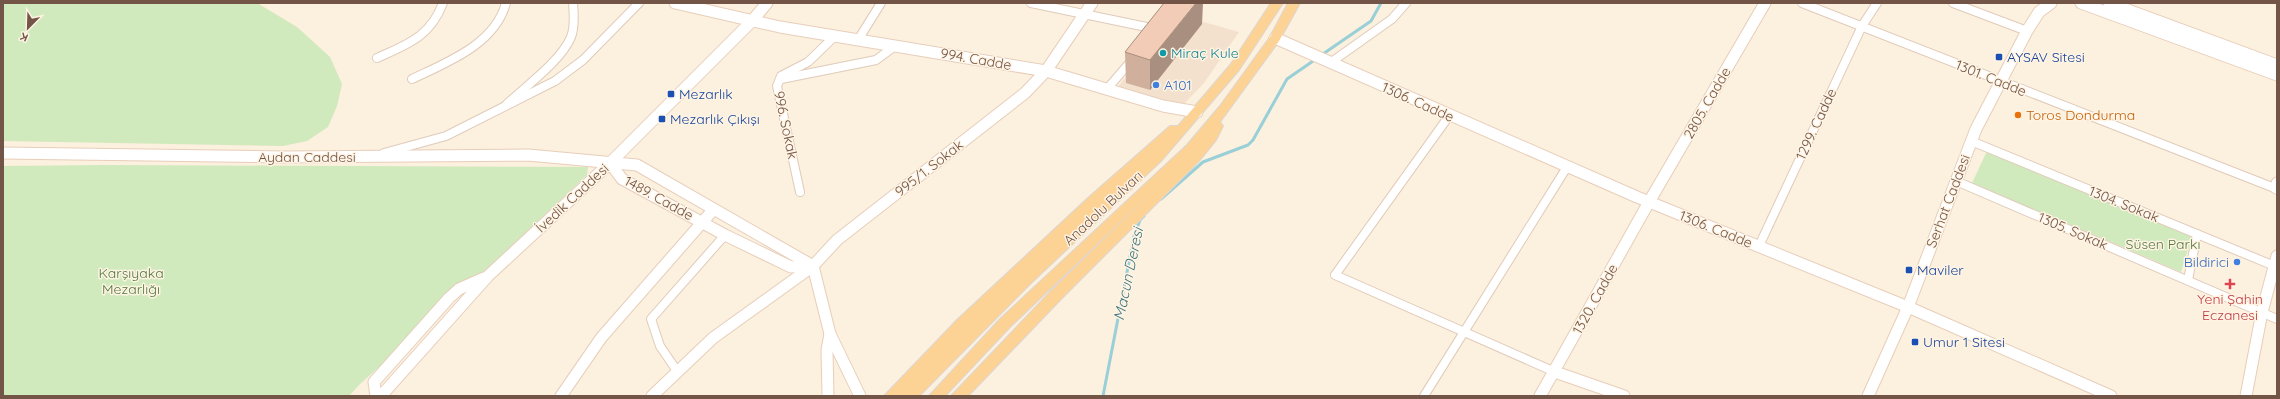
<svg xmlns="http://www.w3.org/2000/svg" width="2280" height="399" viewBox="0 0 2280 399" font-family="Quicksand,sans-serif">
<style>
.residential{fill:#f4e1cd}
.green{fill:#d0e9bd}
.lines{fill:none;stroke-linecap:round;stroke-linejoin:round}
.stream{stroke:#99cfd7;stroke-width:3}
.street-casing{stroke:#e0cbba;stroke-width:10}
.secondary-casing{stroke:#e7ceba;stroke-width:13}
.primary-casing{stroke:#ddd6d3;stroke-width:2}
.street{stroke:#fff;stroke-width:8}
.secondary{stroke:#fff;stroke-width:11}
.primary{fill:#fcd395;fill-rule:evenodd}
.wall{fill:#d0af9d}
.shaded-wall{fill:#a98f7f}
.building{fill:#f2ccb6;stroke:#a98f7f}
.culture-dot{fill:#0f9aa8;stroke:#fff4e4;stroke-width:1.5}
.transit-dot{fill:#1a4fb4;stroke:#fff4e4;stroke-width:1.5}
.shop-dot{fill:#3f7fe0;stroke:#fff4e4;stroke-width:1.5}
.food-dot{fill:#e8710a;stroke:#fff4e4;stroke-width:1.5}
.health-dot{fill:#e0444e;stroke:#fff4e4;stroke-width:1.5}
.labels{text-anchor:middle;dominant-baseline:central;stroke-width:3;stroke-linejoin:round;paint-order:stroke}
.culture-label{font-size:14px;fill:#0d838f;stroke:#fff4e4;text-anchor:start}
.transit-label{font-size:14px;fill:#164399;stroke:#fff4e4;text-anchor:start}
.street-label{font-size:14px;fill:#725546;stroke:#fff4e4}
.shop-label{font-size:14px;fill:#366cbe;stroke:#fff4e4;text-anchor:start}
.food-label{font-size:14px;fill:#c56008;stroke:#fff4e4;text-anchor:start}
.park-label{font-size:14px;fill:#51783f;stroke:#fff4e4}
.health-label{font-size:14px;fill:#be3a42;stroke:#fff4e4}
.water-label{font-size:15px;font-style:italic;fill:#3e767f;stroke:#fff4e4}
</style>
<rect width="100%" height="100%" fill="#fcf0de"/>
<path class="residential" d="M1175 14 1239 32 1204 83 1181 107 1117 88Z"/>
<g class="green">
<path d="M3 3H257L297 27 330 57 342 84 337 106 328 127 307 141 283 146 3 141Z"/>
<path d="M1987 151 2192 237 2181 272 1972 183Z"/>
<path d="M104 165 588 167 587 175 442 311 360 384 349 396H3V166Z"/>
</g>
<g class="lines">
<g class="stream">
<path d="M1320 56 1371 21 1381 3"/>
<path d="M1161 199 1203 162 1248 145 1253 140 1287 79 1316 59"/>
<path d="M1103 396 1134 236 1140 220 1144 216"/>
</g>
<defs>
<g id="street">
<path d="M1031 3 1156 29"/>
<path d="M1802 3 2277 189"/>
<path d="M1953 3 2027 31"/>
<path d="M858 40 881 3"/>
<path d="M377 58C408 44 430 37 443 3"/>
<path d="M1330 63 1392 19 1406 3"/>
<path d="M412 79C448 62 495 44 506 3"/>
<path d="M781 79 876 60 895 46"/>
<path d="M1107 89 1132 60"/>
<path d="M507 104C526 86 561 61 571 37 575 27 574 14 573 3"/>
<path d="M1449 116 1335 275 1555 372"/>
<path d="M1971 141 2277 267"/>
<path d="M384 153 446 136 555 81 583 60 639 3"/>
<path d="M1956 181 2277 319"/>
<path d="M800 192 777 86 781 76 808 62 834 37"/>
<path d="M1759 246 1862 26 1877 3"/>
<path d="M2188 280 2197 234"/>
<path d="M677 371 660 346 651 319 725 235"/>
<path d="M1424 396 1567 167"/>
</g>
<g id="secondary">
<path d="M675 3 780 27 1046 71 1163 106 1197 112"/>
<path d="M2081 3 2277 75"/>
<path d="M2109 3 2277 65"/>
<path d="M1275 38 1637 197 1908 307 2111 396"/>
<path d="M3 153 284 157 528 155 637 165 813 266 830 334 860 396"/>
<path d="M610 163 622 179 725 235 791 267 813 266"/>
<path d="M2276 188 2277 183"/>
<path d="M1555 372 1624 396"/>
<path d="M376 396 374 382 449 298 459 289 484 278"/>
<path d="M381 396 488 276 610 163 752 21 767 3"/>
<path d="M561 396 601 338 713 210"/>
<path d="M652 396 713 338 813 266 837 240 1025 93 1046 71 1092 3"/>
<path d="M828 396 827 350 830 334"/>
<path d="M1540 396 1649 202 1765 3"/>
<path d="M1868 396 1908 307 1976 129 2027 31 2039 12 2051 3"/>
<path d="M2246 396 2262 312 2277 256"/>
</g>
<g id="primary">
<path d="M1271 3H1283L1239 70 1161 161 1031 283 919 396H902L903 394 901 396H884L957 320 1088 198 1170 126H1178L1231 64Z"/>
<path d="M1288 3H1300L1279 41 1220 122 1223 126 1216 140 1199 161 1062 298 968 396H951L1052 290 1155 189 1010 327 945 396H929L1000 319 1187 145 1220 106 1270 37Z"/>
</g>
</defs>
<use href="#street" class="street-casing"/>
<use href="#secondary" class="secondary-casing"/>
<use href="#primary" class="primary-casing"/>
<use href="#street" class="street"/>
<use href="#secondary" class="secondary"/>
<use href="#primary" class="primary"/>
</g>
<path class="wall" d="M1202 24 1150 90 1126 83 1125 52Z"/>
<path class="shaded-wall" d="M1196 3H1203L1202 24 1150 90V60Z"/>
<path class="building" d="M1164 3H1196L1150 60 1125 52Z"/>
<circle class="culture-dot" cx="1163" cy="53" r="4"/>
<g class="transit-dot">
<rect x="1995" y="53" width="8" height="8" rx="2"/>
<rect x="667" y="90" width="8" height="8" rx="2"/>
<rect x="658" y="115" width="8" height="8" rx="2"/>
<rect x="1905" y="266" width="8" height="8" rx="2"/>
<rect x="1911" y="338" width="8" height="8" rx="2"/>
</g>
<g class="shop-dot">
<circle cx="1156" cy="85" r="4"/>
<circle cx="2237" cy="262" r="4"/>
</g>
<circle class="food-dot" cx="2018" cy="115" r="4"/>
<path class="health-dot" d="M2228 278h4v4h4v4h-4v4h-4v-4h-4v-4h4z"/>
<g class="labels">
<g class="culture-label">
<text x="1171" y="53">Miraç Kule</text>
</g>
<g class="transit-label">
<text x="2007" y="57">AYSAV Sitesi</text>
<text x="679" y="94">Mezarlık</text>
<text x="670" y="119">Mezarlık Çıkışı</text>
<text x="1917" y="270">Maviler</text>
<text x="1923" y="342">Umur 1 Sitesi</text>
</g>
<g class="street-label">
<text transform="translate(976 59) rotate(10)">994. Cadde</text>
<text transform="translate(1991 78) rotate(22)">1301. Cadde</text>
<text transform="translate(1418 102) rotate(24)">1306. Cadde</text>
<text transform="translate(1707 103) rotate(-60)">2805. Cadde</text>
<text transform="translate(1816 124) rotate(-65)">1299. Cadde</text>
<text transform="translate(786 125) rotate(78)">996. Sokak</text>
<text x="307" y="157">Aydan Caddesi</text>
<text transform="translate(929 168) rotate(-38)">995/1. Sokak</text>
<text transform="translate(572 198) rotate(-43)">İvedik Caddesi</text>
<text transform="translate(659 198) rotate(29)">1489. Cadde</text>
<text transform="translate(1948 201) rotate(-69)">Serhat Caddesi</text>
<text transform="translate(2124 204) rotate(22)">1304. Sokak</text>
<text transform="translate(1103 208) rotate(-43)">Anadolu Bulvarı</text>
<text transform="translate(1716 229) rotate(22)">1306. Cadde</text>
<text transform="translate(2073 231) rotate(23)">1305. Sokak</text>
<text transform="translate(1595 299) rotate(-61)">1320. Cadde</text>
</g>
<g class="shop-label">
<text x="1164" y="85">A101</text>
<text x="2229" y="262" text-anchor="end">Bildirici</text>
</g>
<g class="food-label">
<text x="2026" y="115">Toros Dondurma</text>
</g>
<g class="park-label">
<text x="2163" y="244">Süsen Parkı</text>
<text x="131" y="273">Karşıyaka<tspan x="131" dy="16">Mezarlığı</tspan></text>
</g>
<g class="health-label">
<text x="2230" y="299">Yeni Şahin<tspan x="2230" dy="16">Eczanesi</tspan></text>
</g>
<g class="water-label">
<text transform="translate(1128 274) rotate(-78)">Macun Deresi</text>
</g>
</g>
<rect width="2280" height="399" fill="none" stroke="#725546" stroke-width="8"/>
<g transform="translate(28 28) rotate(203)" stroke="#fff4e4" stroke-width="3" paint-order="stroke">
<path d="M0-3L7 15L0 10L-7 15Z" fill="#725546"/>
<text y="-6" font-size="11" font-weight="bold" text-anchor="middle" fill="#725546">K</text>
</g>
</svg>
